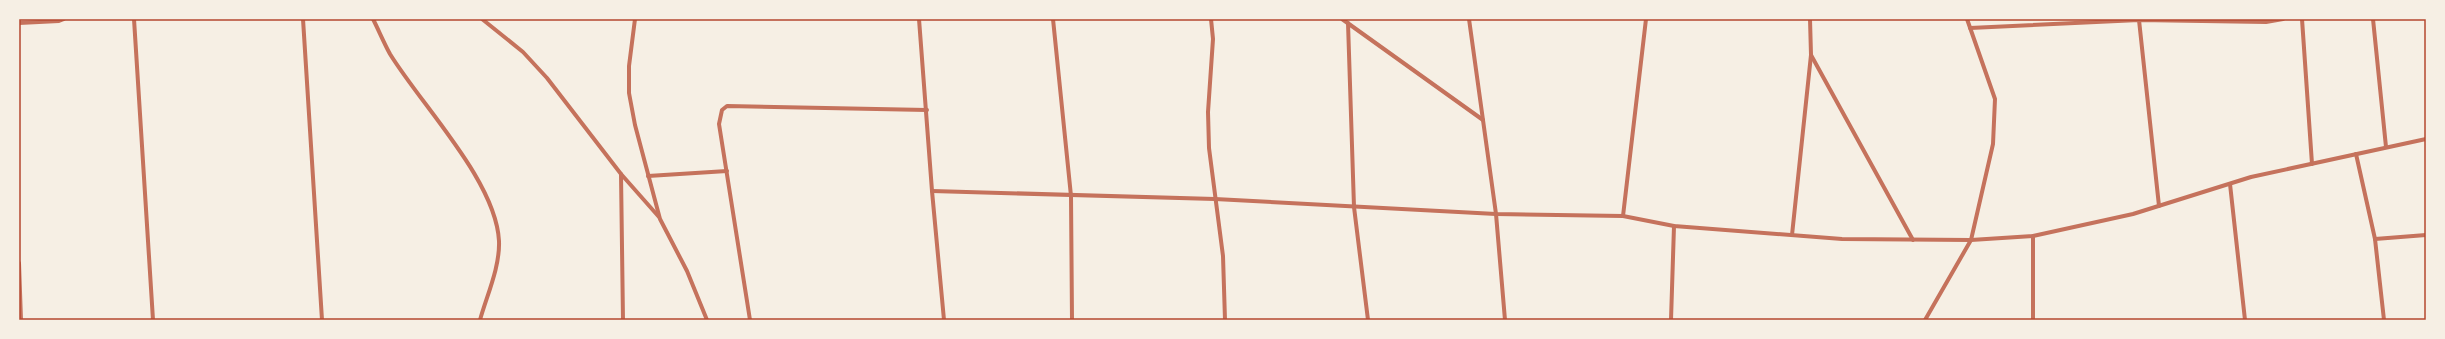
<svg xmlns="http://www.w3.org/2000/svg" width="2445" height="339" viewBox="0 0 2445 339" font-family="'Fira Sans',sans-serif">
<style>
.lines{fill:none;stroke-linecap:round;stroke-linejoin:round}
.minor{stroke:#c5725c;stroke-width:4}
.neatline{fill:none;stroke:#b5482f;stroke-width:1.5}
</style>
<rect width="100%" height="100%" fill="#f6efe4"/>
<g class="lines">
<g class="minor">
<path d="M134 19 153 320"/>
<path d="M303 19 322 320"/>
<path d="M373 19C379 31 384 43 390 54 422 106 496 181 499 241 500 267 487 295 480 320"/>
<path d="M482 19 523 52 547 78 621 174 659 217"/>
<path d="M635 19 629 66V93L635 125 660 219 687 271 707 320"/>
<path d="M919 19 932 191 944 320"/>
<path d="M1053 19 1071 196 1072 320"/>
<path d="M1211 19 1213 39 1208 112 1209 148 1223 256 1225 320"/>
<path d="M1342 19 1483 120"/>
<path d="M1469 19 1496 214 1505 320"/>
<path d="M2302 19 2312 164"/>
<path d="M2373 19 2386 147"/>
<path d="M2139 20 2159 206"/>
<path d="M19 23 59 21 64 19"/>
<path d="M1348 23 1354 207 1368 320"/>
<path d="M1970 28 2139 20 2266 22 2283 19"/>
<path d="M1811 55 1913 240"/>
<path d="M2356 154 2375 239 2384 320"/>
<path d="M621 174 623 320"/>
<path d="M648 176 727 171"/>
<path d="M2230 184 2245 320"/>
<path d="M932 191 1215 199 1496 214 1623 216 1674 226 1842 239 1971 240 2033 236 2133 214 2251 177 2426 139"/>
<path d="M1623 216 1646 19"/>
<path d="M1792 235 1811 55 1810 19"/>
<path d="M2375 239 2426 235"/>
<path d="M19 263 21 320"/>
<path d="M750 320 719 124 722 110 727 106 927 110"/>
<path d="M1671 320 1674 226"/>
<path d="M1925 320 1971 240 1993 144 1995 99 1967 19"/>
<path d="M2033 320V236"/>
</g>
</g>
<rect width="2445" height="339" fill="none" stroke="#f6efe4" stroke-width="40"/>
<rect x="20" y="20" width="2405" height="299" class="neatline"/>
</svg>
